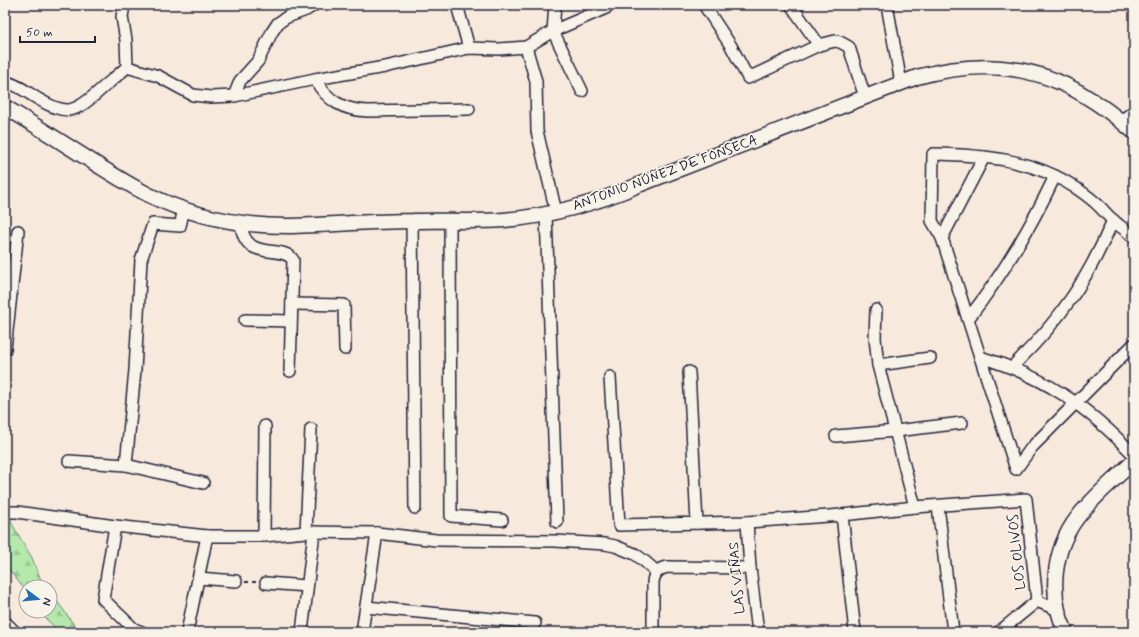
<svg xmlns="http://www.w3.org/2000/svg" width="1139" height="637" viewBox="0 0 1139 637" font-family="Mynerve,sans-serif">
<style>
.forest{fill:url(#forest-firs);stroke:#6b8673}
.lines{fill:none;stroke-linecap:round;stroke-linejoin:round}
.minor-casing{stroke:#22223b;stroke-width:14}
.major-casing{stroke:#22223b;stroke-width:17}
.path{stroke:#22223b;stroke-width:2;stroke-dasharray:4 3;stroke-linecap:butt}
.minor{stroke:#f7f3e8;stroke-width:11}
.major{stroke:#f7f3e8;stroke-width:14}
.labels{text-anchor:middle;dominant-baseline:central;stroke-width:3.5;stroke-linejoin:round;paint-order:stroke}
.street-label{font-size:14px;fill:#22223b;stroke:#f7f3e8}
</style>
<defs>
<pattern id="forest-firs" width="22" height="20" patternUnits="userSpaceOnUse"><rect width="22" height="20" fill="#b4e9ab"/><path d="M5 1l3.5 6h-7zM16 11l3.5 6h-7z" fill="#9ac894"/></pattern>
</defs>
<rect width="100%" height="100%" fill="#f8e9dd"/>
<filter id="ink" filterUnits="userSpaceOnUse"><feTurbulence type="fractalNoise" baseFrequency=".025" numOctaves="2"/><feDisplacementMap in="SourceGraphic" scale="8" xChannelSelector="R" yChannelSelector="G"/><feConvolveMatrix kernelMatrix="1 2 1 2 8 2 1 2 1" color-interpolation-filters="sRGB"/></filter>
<g filter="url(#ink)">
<g class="forest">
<path d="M5 494 12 524 32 558 41 580 47 587H26V591L10 571 5 561Z"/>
<path d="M50 591 74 625 77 632H60L46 619 40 611H50Z"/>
</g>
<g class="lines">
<defs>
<g id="minor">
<path d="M457 5 469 48"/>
<path d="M555 5 553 31 582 91"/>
<path d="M704 5 731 46 748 78 819 45 835 41 840 42 849 47 865 97"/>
<path d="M791 5 819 45"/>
<path d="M887 5 901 83"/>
<path d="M526 47 536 81 537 131 556 212"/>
<path d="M127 67 158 76 193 95 211 97 234 96 315 79 385 67 469 48 499 49 526 47 553 31 606 8"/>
<path d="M315 79C327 101 343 110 368 111L469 109"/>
<path d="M5 82C18 84 29 94 40 100 67 116 75 112 97 93 107 84 117 76 127 67L126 40 122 17 124 5"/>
<path d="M234 96 240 81 258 61 272 32 278 23 287 17 306 10 314 5"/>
<path d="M1121 121 1134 111"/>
<path d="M546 214 557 522"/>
<path d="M412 221 415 508"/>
<path d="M450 221 451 516 502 520"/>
<path d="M241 223C244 264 283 243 293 260L290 371"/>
<path d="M942 238 984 157"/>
<path d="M1134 238C1128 231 1120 227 1113 220 1109 217 1105 212 1100 207 1093 200 1085 194 1076 188 1034 159 982 155 933 154L932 221 942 238 1016 469 1032 447 1134 344"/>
<path d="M292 304 344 305 345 349"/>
<path d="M876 310 875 338 878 365 915 507"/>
<path d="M968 319C1004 273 1030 229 1055 176"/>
<path d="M245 320 291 321"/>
<path d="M5 349 18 231"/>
<path d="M980 357C1045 376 1088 407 1134 455"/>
<path d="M1016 363C1060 320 1089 278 1113 220"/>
<path d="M878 365 930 358"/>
<path d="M689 372 697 523"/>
<path d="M610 377 619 525 747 522 842 515 915 507 1026 499 1037 601"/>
<path d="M836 436 896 431 962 423"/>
<path d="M69 461 126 465 203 483"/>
<path d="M126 465 135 370 141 260 153 224 180 226 184 209"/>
<path d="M938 506 953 632"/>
<path d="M5 512H17L115 526 103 599 134 629 142 632"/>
<path d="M842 515 855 632"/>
<path d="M747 522 750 568 758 632"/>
<path d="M115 526 207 536H264L306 532 377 533 436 540 555 541 605 544 615 546 635 554 643 560 657 572"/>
<path d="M306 532 311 429"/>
<path d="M264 536 265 426"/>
<path d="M198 578 236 581"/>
<path d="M266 583 307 586"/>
<path d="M366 607 535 623"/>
<path d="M5 622 15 632"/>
<path d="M187 632 207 536"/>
<path d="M302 632 314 532"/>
<path d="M362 632 377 533"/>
<path d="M653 632V582C654 573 659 568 668 567L750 568"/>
<path d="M999 632 1037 601 1058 610"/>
</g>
<g id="major">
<path d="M5 107C32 123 58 140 85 157 105 170 126 183 147 194 191 216 239 226 288 226 329 225 371 221 413 221 443 220 473 222 504 220 552 216 597 203 641 184L917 77C973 61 1031 63 1082 94 1101 105 1118 118 1134 132"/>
<path d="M1066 632C1048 596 1053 550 1077 518 1092 498 1116 478 1134 461"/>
</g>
</defs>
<use href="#minor" class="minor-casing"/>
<use href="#major" class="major-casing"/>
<path class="path" d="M245 582H257"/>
<use href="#minor" class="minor"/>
<use href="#major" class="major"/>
</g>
</g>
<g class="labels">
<g class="street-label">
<text transform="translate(665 173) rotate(-20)">ANTONIO NÚÑEZ DE FONSECA</text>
<text transform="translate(1017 552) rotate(-96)">LOS OLIVOS</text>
<text transform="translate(737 578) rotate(-95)">LAS VIÑAS</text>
</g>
</g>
<rect width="1139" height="637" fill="none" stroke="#f7f3e8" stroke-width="20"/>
<rect x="10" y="10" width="1119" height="617" fill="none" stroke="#22223b" stroke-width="1.5" filter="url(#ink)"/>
<g transform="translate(38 599) rotate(106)"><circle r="19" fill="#f7f3e8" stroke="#a29fa3"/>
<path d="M0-3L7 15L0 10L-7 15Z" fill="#1f6fb2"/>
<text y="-6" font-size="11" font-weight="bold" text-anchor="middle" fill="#22223b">N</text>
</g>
<path d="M20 36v6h75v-6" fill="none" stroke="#22223b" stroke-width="2"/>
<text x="26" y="36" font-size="12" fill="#22223b" stroke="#f7f3e8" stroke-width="3" paint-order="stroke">50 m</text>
</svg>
